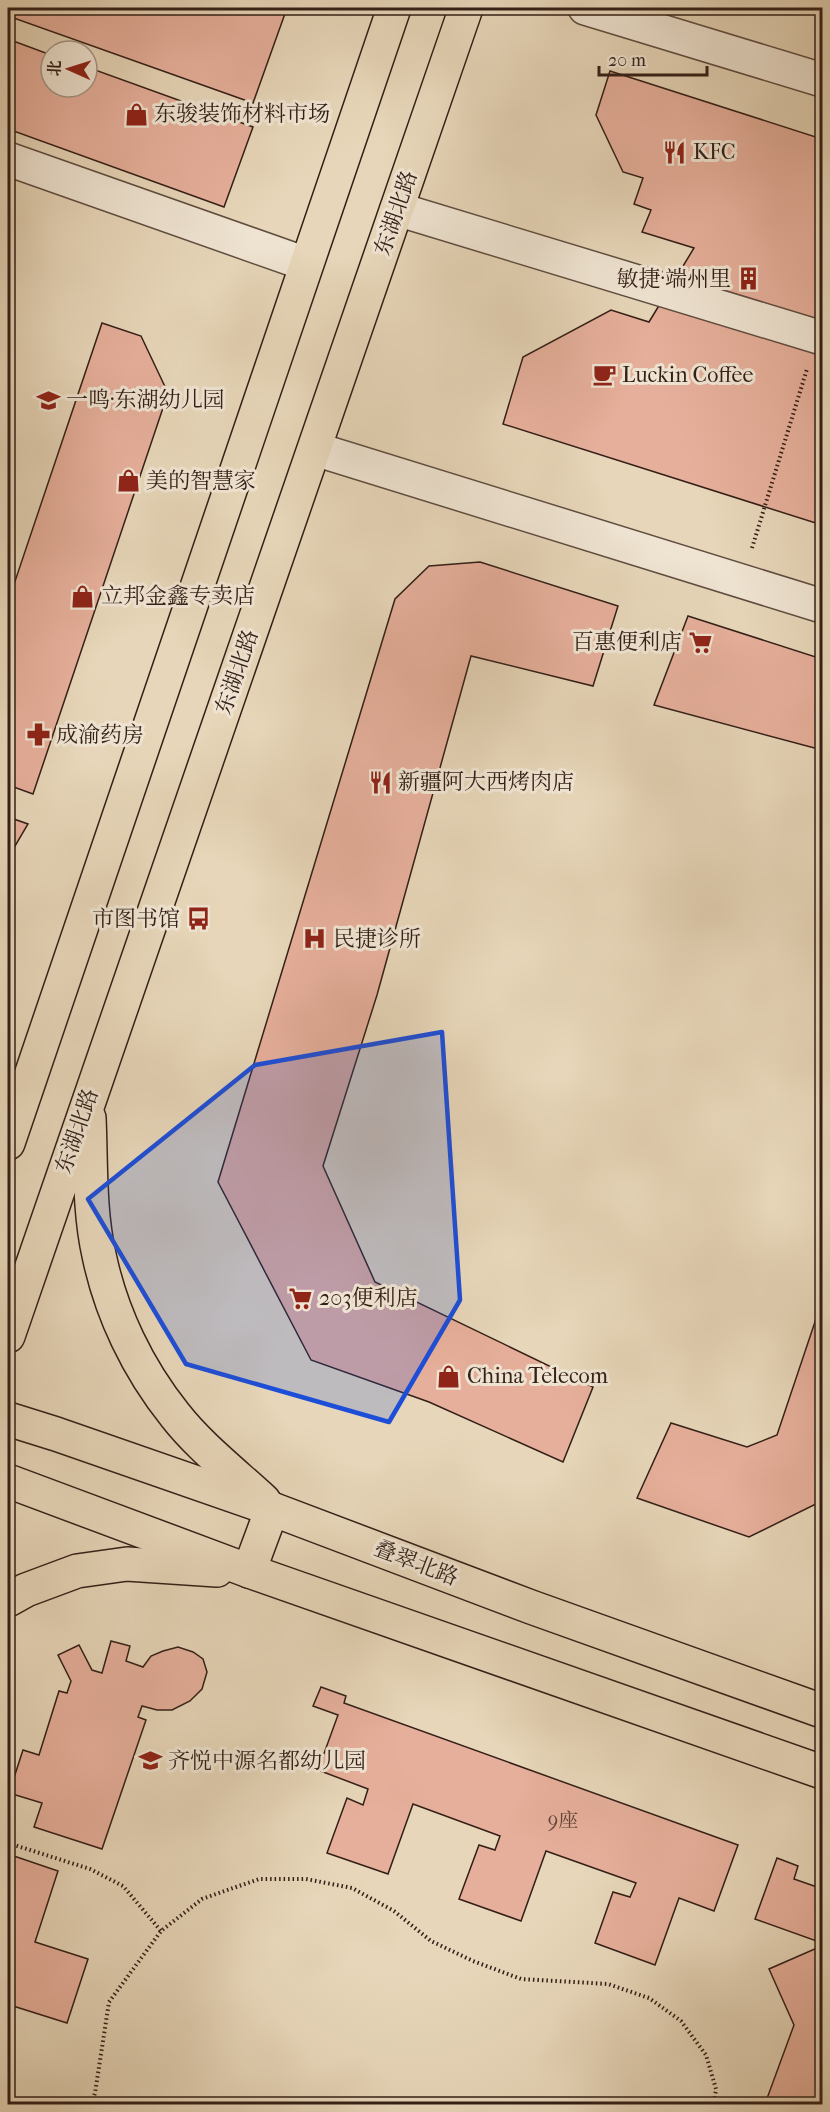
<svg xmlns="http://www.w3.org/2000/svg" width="830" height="2112" viewBox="0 0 830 2112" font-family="'IM FELL French Canon','Noto Serif SC',serif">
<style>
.building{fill:#e6af9b;stroke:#331f17;stroke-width:1.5}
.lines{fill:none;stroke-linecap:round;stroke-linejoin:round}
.minor-casing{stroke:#604d40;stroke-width:36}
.major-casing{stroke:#331f17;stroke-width:36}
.path{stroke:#331f17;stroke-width:4;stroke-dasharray:1.5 3;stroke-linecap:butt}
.minor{stroke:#efe4d2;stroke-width:33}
.major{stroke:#e7d6b9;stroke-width:33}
.marked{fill:#1d4ed8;fill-opacity:0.2;stroke:#1d4ed8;stroke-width:4.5;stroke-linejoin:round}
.labels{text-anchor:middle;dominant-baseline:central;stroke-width:6;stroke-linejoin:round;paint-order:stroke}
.number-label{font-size:20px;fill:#604338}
.poi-label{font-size:22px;fill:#331f17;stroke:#efe4d2;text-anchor:start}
.street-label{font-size:22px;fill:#331f17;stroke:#efe4d2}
</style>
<rect width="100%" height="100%" fill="#e7d6b9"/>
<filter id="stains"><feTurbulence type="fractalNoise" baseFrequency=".00333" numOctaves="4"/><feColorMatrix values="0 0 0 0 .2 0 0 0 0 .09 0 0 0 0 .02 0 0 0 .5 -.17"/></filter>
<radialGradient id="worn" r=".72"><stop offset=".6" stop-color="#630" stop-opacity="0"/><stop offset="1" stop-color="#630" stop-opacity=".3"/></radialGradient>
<g class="building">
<path d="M8 8H287L253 103 8 16Z"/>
<path d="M8 39 51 55V87H87V67L253 127 224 207 8 129Z"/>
<path d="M610 71 822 139V525L503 424 523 357 611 310 649 322 694 248 642 232 651 210 634 204 643 178 623 172 596 115Z"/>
<path d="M102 323 141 336 168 393 33 794 8 785V602Z"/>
<path d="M480 562 618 606 593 686 471 656 377 995 323 1166 375 1282 593 1387 563 1462 429 1402 311 1360 218 1182 395 599 429 566Z"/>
<path d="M688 616 822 659V750L654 705Z"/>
<path d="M8 817 28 824 8 858Z"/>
<path d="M822 1301V1501L749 1537 637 1498 671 1423 747 1447 777 1435Z"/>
<path d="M111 1641 130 1646 126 1661 143 1667 151 1656 163 1651 178 1647 193 1652 203 1659 207 1672 202 1689 190 1701 172 1710H157L142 1706 138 1717 146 1720 102 1849 34 1827 42 1803 9 1793 23 1750 39 1755 59 1691 67 1693 71 1681 58 1655 79 1645 92 1670 102 1673Z"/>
<path d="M321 1687 346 1696 344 1703 738 1845 714 1911 679 1898 655 1965 595 1943 613 1892 630 1897 636 1883 546 1851 521 1921 459 1899 479 1845 495 1850 500 1836 413 1804 388 1874 327 1853 347 1798 363 1805 368 1789 318 1770 338 1715 313 1706Z"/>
<path d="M8 1854 58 1871 35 1942 88 1959 67 2023 13 2006 8 2023Z"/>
<path d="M777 1858 798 1866 794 1879 817 1887 821 1876 822 1877V1943L755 1919Z"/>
<path d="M817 1948 822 1961V2104H765L794 2025 769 1969Z"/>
</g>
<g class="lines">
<defs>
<g id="minor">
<path d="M585 8 822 80"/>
<path d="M8 159 306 264"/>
<path d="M397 209 822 338"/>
<path d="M315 449 822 606"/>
</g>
<g id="major">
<path d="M89 1118C91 1163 89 1211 99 1255 111 1313 138 1369 175 1415 198 1445 236 1475 264 1501"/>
<path d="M8 1143 394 8"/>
<path d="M8 1336C158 892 315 451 466 8"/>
<path d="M8 1419 56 1434 272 1509 531 1607 822 1711"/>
<path d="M8 1481 249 1571 822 1772"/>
<path d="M249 1571 272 1509"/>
<path d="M8 1600 26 1590 77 1571 127 1564 217 1570"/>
</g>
</defs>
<use href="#minor" class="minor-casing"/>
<use href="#major" class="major-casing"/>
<g class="path">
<path d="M752 548 807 369"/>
<path d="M819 1674 822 1665"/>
<path d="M8 1843 90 1869 123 1886 161 1931"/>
<path d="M92 2104 95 2093 109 2002 161 1931 202 1899 259 1879H306L352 1888 394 1911 431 1941 473 1961 521 1979 608 1984 649 1998 681 2021 706 2055 716 2089 714 2104"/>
<path d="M411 2104H419"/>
</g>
<use href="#minor" class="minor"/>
<use href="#major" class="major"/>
</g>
<path class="marked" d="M442 1032 460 1300 389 1422 186 1364 88 1199 255 1065Z"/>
<defs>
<symbol id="shop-bare" viewBox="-9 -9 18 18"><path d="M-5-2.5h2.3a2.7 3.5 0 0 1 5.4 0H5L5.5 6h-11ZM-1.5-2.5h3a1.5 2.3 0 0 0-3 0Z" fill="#8f2418" stroke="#efe4d2" stroke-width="2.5" paint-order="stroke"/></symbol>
<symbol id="restaurant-bare" viewBox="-9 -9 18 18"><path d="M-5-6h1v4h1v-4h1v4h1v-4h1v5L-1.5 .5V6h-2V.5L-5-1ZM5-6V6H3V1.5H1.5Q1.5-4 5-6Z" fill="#8f2418" stroke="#efe4d2" stroke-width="2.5" paint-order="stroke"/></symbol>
<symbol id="building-bare" viewBox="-9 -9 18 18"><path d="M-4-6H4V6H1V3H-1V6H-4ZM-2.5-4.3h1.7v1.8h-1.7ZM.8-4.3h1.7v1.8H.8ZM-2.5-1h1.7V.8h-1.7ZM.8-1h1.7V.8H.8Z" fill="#8f2418" stroke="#efe4d2" stroke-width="2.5" paint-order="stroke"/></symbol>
<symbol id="cafe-bare" viewBox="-9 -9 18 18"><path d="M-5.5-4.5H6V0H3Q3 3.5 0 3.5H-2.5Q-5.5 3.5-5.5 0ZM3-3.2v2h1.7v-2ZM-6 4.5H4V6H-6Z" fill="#8f2418" stroke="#efe4d2" stroke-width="2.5" paint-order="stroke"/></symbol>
<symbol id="school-bare" viewBox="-9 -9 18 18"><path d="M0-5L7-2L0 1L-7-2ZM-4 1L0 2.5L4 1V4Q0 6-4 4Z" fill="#8f2418" stroke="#efe4d2" stroke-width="2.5" paint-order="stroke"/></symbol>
<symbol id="supermarket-bare" viewBox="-9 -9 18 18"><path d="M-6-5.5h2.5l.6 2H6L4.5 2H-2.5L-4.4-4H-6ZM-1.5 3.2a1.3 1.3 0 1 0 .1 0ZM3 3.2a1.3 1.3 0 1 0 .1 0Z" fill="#8f2418" stroke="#efe4d2" stroke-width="2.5" paint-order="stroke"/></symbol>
<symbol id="pharmacy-bare" viewBox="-9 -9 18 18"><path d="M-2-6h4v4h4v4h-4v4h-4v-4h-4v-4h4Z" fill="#8f2418" stroke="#efe4d2" stroke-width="2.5" paint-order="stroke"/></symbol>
<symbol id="bus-bare" viewBox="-9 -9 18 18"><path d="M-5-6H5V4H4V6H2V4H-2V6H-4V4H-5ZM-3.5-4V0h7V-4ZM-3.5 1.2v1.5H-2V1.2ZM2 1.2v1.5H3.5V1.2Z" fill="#8f2418" stroke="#efe4d2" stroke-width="2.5" paint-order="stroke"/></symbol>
<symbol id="hospital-bare" viewBox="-9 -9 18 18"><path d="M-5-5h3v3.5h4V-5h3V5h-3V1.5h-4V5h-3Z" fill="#8f2418" stroke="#efe4d2" stroke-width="2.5" paint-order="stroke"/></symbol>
</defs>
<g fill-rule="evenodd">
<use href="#shop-bare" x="120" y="98" width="33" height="33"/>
<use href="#restaurant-bare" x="658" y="136" width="33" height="33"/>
<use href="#building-bare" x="732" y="262" width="33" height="33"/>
<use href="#cafe-bare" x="588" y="358" width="33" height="33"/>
<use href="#school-bare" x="32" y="384" width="33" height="33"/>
<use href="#shop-bare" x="112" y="464" width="33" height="33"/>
<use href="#shop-bare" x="66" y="580" width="33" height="33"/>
<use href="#supermarket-bare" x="684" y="626" width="33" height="33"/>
<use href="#pharmacy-bare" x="22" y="718" width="33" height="33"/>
<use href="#restaurant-bare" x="364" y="766" width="33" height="33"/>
<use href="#bus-bare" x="182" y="902" width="33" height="33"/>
<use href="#hospital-bare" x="298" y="922" width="33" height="33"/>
<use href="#supermarket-bare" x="284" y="1282" width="33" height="33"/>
<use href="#shop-bare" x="432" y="1360" width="33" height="33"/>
<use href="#school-bare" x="134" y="1744" width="33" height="33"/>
</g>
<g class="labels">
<g class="number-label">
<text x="563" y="1820">9座</text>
</g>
<g class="poi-label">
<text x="154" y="114">东骏装饰材料市场</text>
<text x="693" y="152">KFC</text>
<text x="731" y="279" text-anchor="end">敏捷·端州里</text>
<text x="622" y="375">Luckin Coffee</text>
<text x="66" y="400">一鸣·东湖幼儿园</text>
<text x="146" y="481">美的智慧家</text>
<text x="101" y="596">立邦金鑫专卖店</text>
<text x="682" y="642" text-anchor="end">百惠便利店</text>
<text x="56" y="735">成渝药房</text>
<text x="398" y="782">新疆阿大西烤肉店</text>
<text x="180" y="919" text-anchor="end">市图书馆</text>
<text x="333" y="939">民捷诊所</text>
<text x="319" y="1298">203便利店</text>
<text x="467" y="1376">China Telecom</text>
<text x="168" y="1761">齐悦中源名都幼儿园</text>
</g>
<g class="street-label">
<text transform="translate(396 213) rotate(-71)">东湖北路</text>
<text transform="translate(237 672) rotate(-71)">东湖北路</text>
<text transform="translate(77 1131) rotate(-71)">东湖北路</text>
<text transform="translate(416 1563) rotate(21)">叠翠北路</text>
</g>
</g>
<rect width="830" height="2112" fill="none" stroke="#e7d6b9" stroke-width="30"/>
<rect x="9" y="9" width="812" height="2094" fill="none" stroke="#331f17" stroke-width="3"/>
<rect x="15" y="15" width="800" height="2082" fill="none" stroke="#331f17" stroke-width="1.5"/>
<g transform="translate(69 69) rotate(273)"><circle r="28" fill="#efe4d2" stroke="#a49587" stroke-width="1.5"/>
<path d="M0-4.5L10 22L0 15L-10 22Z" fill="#8f2418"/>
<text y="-9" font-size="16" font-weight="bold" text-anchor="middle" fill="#331f17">北</text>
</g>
<path d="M599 66v9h108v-9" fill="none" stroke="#331f17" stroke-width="3"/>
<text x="608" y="66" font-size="18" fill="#331f17" stroke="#efe4d2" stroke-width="4.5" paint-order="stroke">20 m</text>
<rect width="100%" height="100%" filter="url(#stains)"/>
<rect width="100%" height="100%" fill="url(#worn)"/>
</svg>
